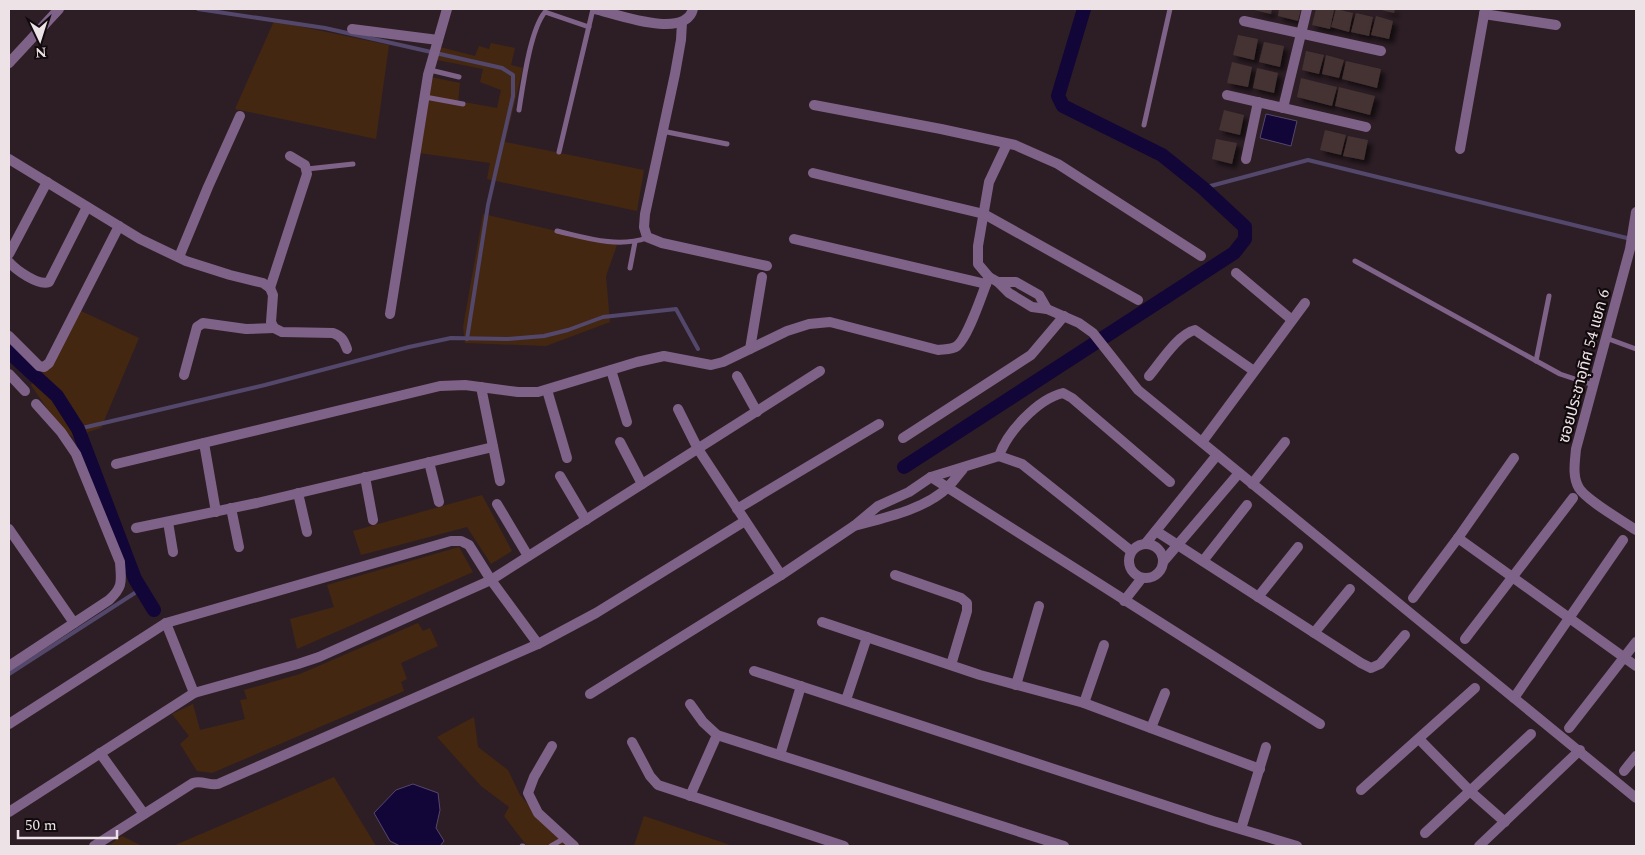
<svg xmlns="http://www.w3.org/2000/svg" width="1645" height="855" viewBox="0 0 1645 855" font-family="Spectral,'Noto Sans Thai',serif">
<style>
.green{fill:#442711}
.water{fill:#120538;stroke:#54476c}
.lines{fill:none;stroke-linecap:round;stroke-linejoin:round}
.stream{stroke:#54476c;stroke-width:4}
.canal{stroke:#120538;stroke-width:14}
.building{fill:#453332;filter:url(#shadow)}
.service{stroke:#7f6288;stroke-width:5}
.minor{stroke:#7f6288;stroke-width:10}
.tertiary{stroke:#7f6288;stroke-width:10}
.labels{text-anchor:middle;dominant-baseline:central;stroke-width:4.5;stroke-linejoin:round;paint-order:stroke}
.street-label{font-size:16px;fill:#ede2e6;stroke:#110a0d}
</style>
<defs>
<filter id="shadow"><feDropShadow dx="4.5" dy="4.5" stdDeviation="2.5" flood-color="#0009"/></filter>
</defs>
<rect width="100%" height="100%" fill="#2d1e25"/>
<g class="green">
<path d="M274 21 389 45 376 139 235 109Z"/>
<path d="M491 43 515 48 511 65 523 68 505 142 644 170 637 211 487 179 490 163 419 153 431 77 460 83 458 101 497 108 501 90 480 82 483 69 437 60 440 47 475 56 479 46 489 49Z"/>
<path d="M483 214 617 245 606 276 610 322 546 346 465 343 463 327Z"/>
<path d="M81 311 139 338 101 428 88 432 76 439 61 429 31 385 40 373 52 365Z"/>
<path d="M482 495 512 551 491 564 467 527 361 555 353 531Z"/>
<path d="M459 547 473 572 297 649 290 619 334 607 327 585Z"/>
<path d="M418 623 423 631 430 628 438 646 401 663 407 679 401 682 404 691 212 773 197 771 180 744 189 736 172 714 193 704 200 730 245 719 240 700 247 699 244 690 300 674Z"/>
<path d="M474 717 478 747 508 770 520 795 548 827 582 846H527L504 816 509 807 481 786 437 737Z"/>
<path d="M334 777 376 846H173Z"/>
<path d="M644 816 733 846H634Z"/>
<path d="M122 836 142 846H108Z"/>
</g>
<g class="water">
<path d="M1266 114 1297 121 1291 146 1260 138Z"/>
<path d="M413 784 438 793 440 810 436 828 444 841 440 846H400L390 841 374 813 396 790Z"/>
</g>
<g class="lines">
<g class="stream">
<path d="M198 9 325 28 502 68 513 75V96L488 205 467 339"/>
<path d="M1203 188 1308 160 1631 239"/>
<path d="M78 429 265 385 409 347 451 338 507 339 544 336 568 330 603 317 676 309 698 349"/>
<path d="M9 674 141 589"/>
</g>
<g class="canal">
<path d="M9 352 57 396 78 429 135 579 154 610"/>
<path d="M904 467 1234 253 1245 239V227L1203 188 1162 155 1063 106 1058 96 1084 9"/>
</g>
</g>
<g class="building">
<path d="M1250 9H1272L1271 14Z"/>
<path d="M1279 9H1301L1298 21 1278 16Z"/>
<path d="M1316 9 1334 10 1330 29 1312 25Z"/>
<path d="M1336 9 1353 13 1349 32 1331 27Z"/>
<path d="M1377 9H1395L1394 13Z"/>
<path d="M1356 13 1373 17 1369 36 1351 32Z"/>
<path d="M1376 16 1393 21 1389 39 1371 35Z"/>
<path d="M1238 35 1258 39 1254 60 1233 55Z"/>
<path d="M1264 42 1284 46 1280 67 1259 62Z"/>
<path d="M1306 51 1324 55 1319 74 1302 70Z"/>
<path d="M1326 55 1344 60 1339 78 1322 74Z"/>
<path d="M1346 61 1381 69 1377 88 1342 79Z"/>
<path d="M1232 62 1252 67 1248 87 1227 83Z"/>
<path d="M1257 68 1278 73 1274 93 1253 88Z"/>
<path d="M1301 78 1337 87 1332 106 1297 97Z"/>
<path d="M1339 87 1375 96 1370 115 1335 106Z"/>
<path d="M1224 110 1244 115 1240 135 1219 130Z"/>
<path d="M1325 130 1346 135 1341 155 1320 150Z"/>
<path d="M1348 136 1368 140 1364 160 1343 156Z"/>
<path d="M1216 139 1237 143 1232 164 1212 159Z"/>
</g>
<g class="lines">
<g class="service">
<path d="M430 70 459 77"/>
<path d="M425 97 463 104"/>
<path d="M519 110C523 85 530 30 545 12L589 27"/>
<path d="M1144 125 1170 9"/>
<path d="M662 131 727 144"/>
<path d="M559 152 593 9"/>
<path d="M307 169 353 164"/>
<path d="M557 231C587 238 617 248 647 238"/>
<path d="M1355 261 1560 374 1593 385"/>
<path d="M630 268 635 242"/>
<path d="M1606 338 1636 349"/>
<path d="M1536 361 1549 296"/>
<path d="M522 846H523"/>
<path d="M551 846 565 838"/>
</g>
<g class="minor">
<path d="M595 9C617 14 685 40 693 9"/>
<path d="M1484 14 1556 25"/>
<path d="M1244 21 1381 51"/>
<path d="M682 22 681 40 675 74 645 214 644 227 647 237 662 243 767 266"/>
<path d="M352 29 438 40"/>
<path d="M1227 95 1366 127"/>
<path d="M814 105 941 129 1015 145 1058 164 1201 256"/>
<path d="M1283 108 1307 9"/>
<path d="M1007 144 989 182 978 246V264L989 277 998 282 1009 293 1032 307 1047 309 1079 323 1093 333 1138 390 1636 798"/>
<path d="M1460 149 1485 9"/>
<path d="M9 159 140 239 186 261 230 275 263 283 270 288 273 295 271 322 274 328 282 332 333 333C342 336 344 341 347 349"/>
<path d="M1246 159 1258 102"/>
<path d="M813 173 984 214 1138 300"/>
<path d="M794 239 986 284"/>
<path d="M9 254 47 182"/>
<path d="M179 257 208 187 240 116"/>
<path d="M9 262C16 270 38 286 49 282L87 207"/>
<path d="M1236 273 1292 320"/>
<path d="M998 282H1016L1039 295 1047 309"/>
<path d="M270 288 307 174 305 165 290 156"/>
<path d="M390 314 428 75 447 9"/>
<path d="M9 336 39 366 44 367 49 363 119 226"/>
<path d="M750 349 762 277"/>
<path d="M611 370 627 422"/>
<path d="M9 374 25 391"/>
<path d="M184 375 197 327 203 323 246 329 274 328"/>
<path d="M737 376 757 412"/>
<path d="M1149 376C1160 363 1178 334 1195 330L1254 371"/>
<path d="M481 387 500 481"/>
<path d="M547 390 567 458"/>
<path d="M678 409 698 449 781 575"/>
<path d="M903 438 1031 355 1064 316"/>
<path d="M620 442 642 484"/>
<path d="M1202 442 1305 303"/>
<path d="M204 443 216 512"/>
<path d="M999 456C1007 432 1038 399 1063 393L1072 398 1170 482"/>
<path d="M429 462 439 502"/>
<path d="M116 464 440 386 465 385 518 392H538L637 362 664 356 711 365 723 362 787 331 809 324 830 322 938 350C943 349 952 350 957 346 969 336 982 293 989 277"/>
<path d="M963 469C958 475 953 482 948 487 926 509 884 518 854 526L878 506 909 492 931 477 999 456 1022 464 1131 551"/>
<path d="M560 476 586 520"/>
<path d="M365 477 373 520"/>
<path d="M931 477 1320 724"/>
<path d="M1252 484 1285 442"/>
<path d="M298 493 307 532"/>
<path d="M497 504 528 556"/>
<path d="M231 508 239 547"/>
<path d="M737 509 879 424"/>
<path d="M168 522 173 552"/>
<path d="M136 528 257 503 493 447"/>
<path d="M9 529 74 623"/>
<path d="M1156 531 1361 663 1371 668 1380 664 1405 635"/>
<path d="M1458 538 1636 666"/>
<path d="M1146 543 1217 455"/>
<circle cx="1146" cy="561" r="17"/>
<path d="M1203 561 1247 505"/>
<path d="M1163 562 1239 473"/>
<path d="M895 575 961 598 967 603V611L951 665"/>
<path d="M1258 597 1298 547"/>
<path d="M1413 598 1458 538 1514 458"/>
<path d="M1124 601 1142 578"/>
<path d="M822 622 980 675 1084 703 1260 769"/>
<path d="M166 623 194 693"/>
<path d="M1314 633 1350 589"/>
<path d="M1465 639 1573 498"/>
<path d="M9 666 109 600C124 586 121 581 120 562L76 454 61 432 36 404"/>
<path d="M754 671 1213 821 1297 846"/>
<path d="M1016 685 1039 606"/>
<path d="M590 694 781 575 854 526"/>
<path d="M1514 698 1623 540"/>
<path d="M846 700 867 637"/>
<path d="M1084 703 1104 645"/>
<path d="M690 704 703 722 717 735 1064 846"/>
<path d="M9 724 166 623 451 541H461L469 545 491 580 538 644"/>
<path d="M1151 728 1165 693"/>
<path d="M1569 728 1636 642"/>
<path d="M1419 739 1471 792 1505 822"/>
<path d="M632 742 650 776 658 785 844 846"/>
<path d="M552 746 534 777 528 793 538 813 574 846"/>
<path d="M100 753 144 814"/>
<path d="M780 755 801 686"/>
<path d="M1624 771 1636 756"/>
<path d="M1361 790 1475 688"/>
<path d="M690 796 717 735"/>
<path d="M9 812 194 693 298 664 319 657 491 580 820 371"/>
<path d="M1241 829 1266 747"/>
<path d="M1425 833 1531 734"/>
<path d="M94 846 193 783C202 780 210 786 218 784L538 644 596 613 745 521"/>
<path d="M1479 846 1580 750"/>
</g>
<g class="tertiary">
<path d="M9 63 59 9"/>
<path d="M1636 212 1630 249 1576 449C1575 461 1572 477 1579 488 1586 500 1623 521 1636 530"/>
</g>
</g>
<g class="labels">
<g class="street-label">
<text transform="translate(1584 366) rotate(-75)">ซอยประชาอุทิศ 54 แยก 6</text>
</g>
</g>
<rect width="1645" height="855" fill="none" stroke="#ede2e6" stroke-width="20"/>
<g transform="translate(40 40) rotate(176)" stroke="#110a0d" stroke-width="4" paint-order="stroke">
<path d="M0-4L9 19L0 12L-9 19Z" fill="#ede2e6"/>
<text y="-8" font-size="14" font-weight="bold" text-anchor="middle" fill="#ede2e6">N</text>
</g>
<path d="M18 830v8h99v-8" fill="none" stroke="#ede2e6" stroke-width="2.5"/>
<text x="25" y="830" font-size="15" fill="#ede2e6" stroke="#110a0d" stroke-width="4" paint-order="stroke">50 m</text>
</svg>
